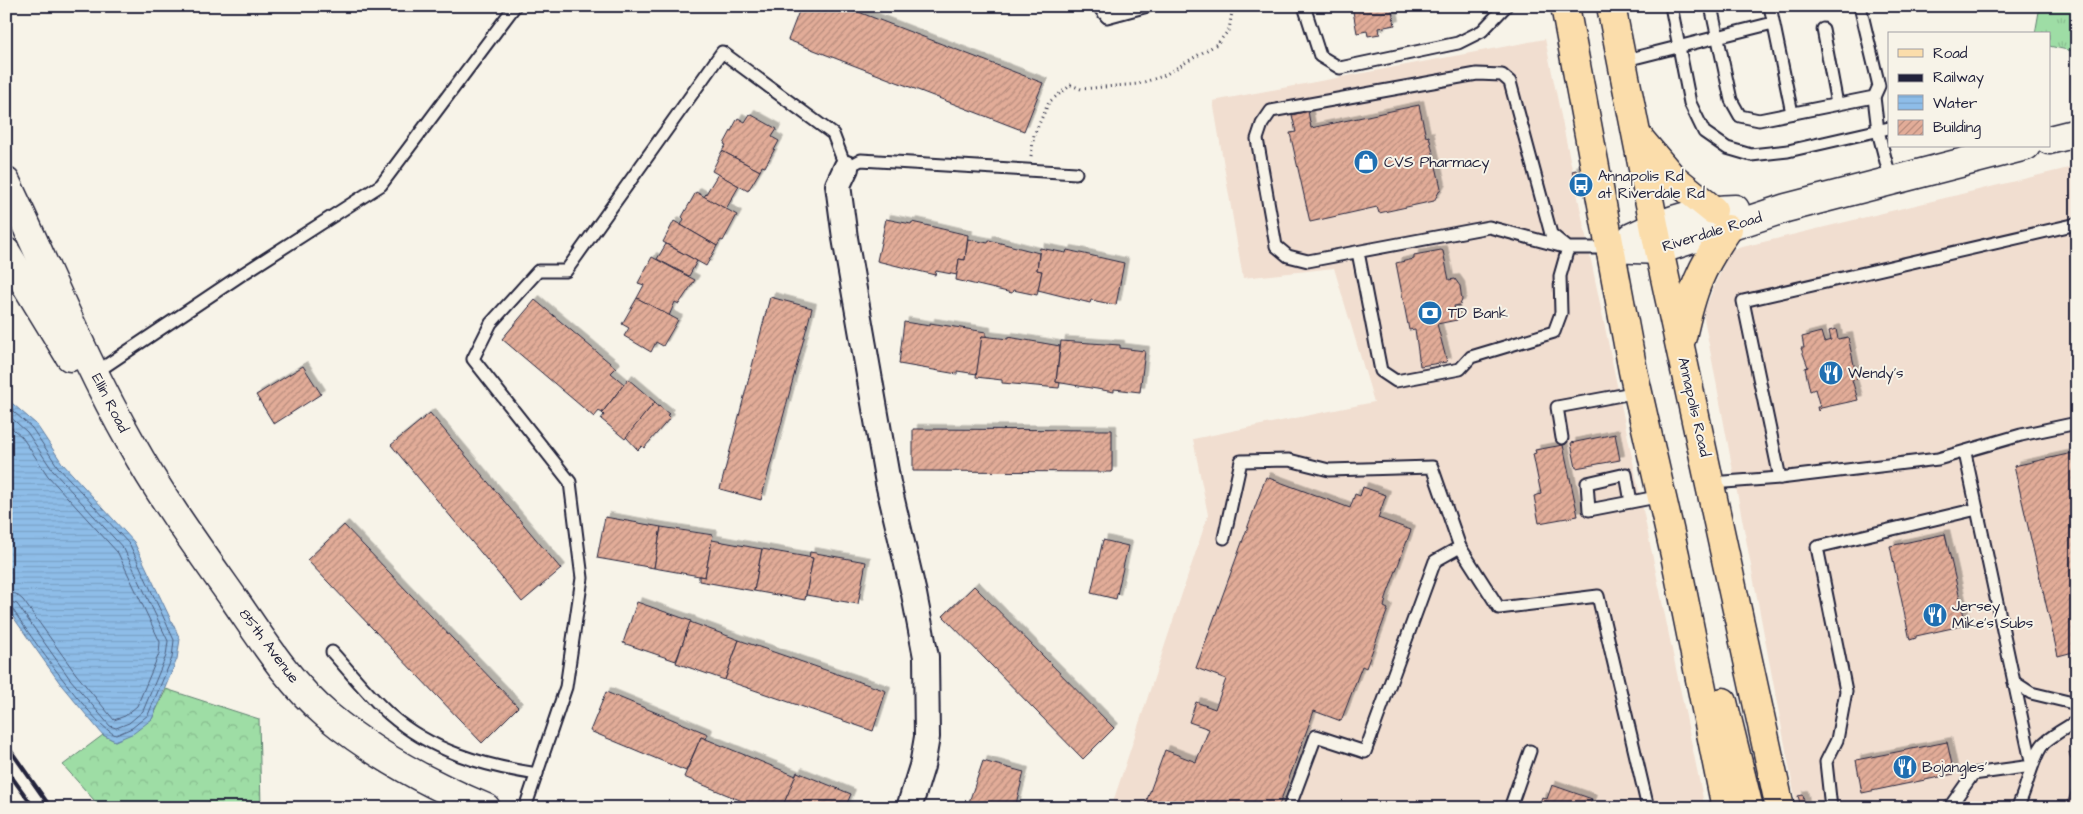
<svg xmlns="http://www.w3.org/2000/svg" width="2083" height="814" viewBox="0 0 2083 814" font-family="'Architects Daughter',sans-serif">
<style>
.built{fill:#f1ded0}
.forest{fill:url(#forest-crowns);stroke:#608070}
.park{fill:url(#park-tufts);stroke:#608070}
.water{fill:url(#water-rules);stroke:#637fa3}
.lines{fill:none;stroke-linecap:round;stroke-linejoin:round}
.shore{stroke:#4d6080;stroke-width:1}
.building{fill:url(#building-hatch);stroke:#22223b;filter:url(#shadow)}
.lane-casing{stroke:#22223b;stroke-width:15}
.street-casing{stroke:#22223b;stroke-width:28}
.secondary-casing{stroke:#22223b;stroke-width:31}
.primary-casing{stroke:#22223b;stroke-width:31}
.path{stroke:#22223b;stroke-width:3;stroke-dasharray:1 4;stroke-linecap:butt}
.lane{stroke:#f7f3e8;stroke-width:11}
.street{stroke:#f7f3e8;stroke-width:24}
.secondary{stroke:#f7f3e8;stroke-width:28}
.primary{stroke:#fbddab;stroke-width:28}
.rail{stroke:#22223b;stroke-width:4}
.labels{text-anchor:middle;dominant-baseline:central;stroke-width:4;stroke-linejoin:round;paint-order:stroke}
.poi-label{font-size:15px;fill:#22223b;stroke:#f7f3e8;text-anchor:start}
.street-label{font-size:15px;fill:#22223b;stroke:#f7f3e8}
</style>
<defs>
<pattern id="forest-crowns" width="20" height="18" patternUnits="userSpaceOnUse" patternTransform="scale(1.25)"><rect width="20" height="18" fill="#9edda5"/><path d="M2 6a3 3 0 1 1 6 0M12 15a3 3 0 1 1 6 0" fill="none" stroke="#88bd8f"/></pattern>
<pattern id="park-tufts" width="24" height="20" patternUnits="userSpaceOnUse" patternTransform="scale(1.25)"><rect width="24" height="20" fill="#9edda5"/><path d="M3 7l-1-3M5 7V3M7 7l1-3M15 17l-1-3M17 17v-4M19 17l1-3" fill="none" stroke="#88bd8f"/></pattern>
<pattern id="water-rules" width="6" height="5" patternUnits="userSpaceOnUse" patternTransform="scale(1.25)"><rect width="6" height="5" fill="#8ebde8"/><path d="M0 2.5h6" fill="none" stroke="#7aa2c8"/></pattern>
<pattern id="building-hatch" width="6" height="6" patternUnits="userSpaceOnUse" patternTransform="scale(1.25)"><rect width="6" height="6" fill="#e2ac98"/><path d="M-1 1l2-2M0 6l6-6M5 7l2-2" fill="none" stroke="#b78c7d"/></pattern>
<filter id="shadow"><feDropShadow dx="4.5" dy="-4.5" stdDeviation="0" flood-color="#0004"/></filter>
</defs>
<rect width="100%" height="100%" fill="#f7f3e8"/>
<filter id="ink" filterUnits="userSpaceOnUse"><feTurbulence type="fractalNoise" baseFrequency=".02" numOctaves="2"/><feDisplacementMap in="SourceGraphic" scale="10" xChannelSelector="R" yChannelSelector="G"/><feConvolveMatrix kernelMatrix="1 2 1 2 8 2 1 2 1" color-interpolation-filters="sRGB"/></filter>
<g filter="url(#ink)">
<g class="built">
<path d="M1545 39 1705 808H1111L1208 515 1193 439 1374 402 1334 268 1243 278 1213 101Z"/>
<path d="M2077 166V808H1797L1703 313 1730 250Z"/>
</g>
<path class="forest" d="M166 689 259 719 261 808H101L63 765 103 735 115 741 152 719Z"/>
<path class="park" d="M2040 6H2077V52L2049 46V34H2035Z"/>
<path class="water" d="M6 398 36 424 62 463 134 542 180 639 177 659 152 719 134 733 115 741 103 735 62 686 6 607Z"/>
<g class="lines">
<g class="shore">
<path d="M6 405 32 428 58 467 130 545 174 640 172 658 148 715 132 728 116 735C96 729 26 631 12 608L6 606"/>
<path d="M6 413 27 432 53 471 124 549 168 641 166 656 143 711 129 723 116 728 110 726 70 679 17 604 6 600"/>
<path d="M6 423 22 437 48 476 118 553 160 642 159 654 137 706 125 716 114 720 76 674 23 600 16 594 6 592"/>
</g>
</g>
<g class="building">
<path d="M801 6H843L1043 83 1024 131 788 40Z"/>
<path d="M1352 6H1391L1395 25 1379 28 1380 34 1368 36 1367 31 1357 33Z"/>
<path d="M1419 105 1426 137 1429 136 1441 188 1434 201 1379 213 1377 207 1310 222 1290 133 1296 132 1292 115 1308 111 1311 128Z"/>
<path d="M750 114 777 129 772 137 779 141 765 167 762 166 760 171 722 151 726 145 724 144 738 118 745 122Z"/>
<path d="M722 151 760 171 748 191 712 171Z"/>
<path d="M1576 170 1579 181 1575 182 1572 171Z"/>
<path d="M718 174 739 186 726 209 704 197Z"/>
<path d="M696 192 737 215 723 241 721 240 717 246 681 225 684 219 682 217Z"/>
<path d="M886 219 911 224 912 222 968 235 965 260 959 259 957 275 936 271 935 275 877 261Z"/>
<path d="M674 221 717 246 706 266 663 242Z"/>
<path d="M968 239 988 243 989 240 1039 253 1037 270 1042 271 1037 295 1013 290 1012 293 956 280 959 259 965 260Z"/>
<path d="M666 244 697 261 689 276 657 259Z"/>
<path d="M1040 248 1066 253 1067 250 1124 263 1116 305 1091 300 1090 303 1038 290 1042 271 1037 270Z"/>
<path d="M1441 250 1443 251 1449 280 1455 279 1460 286 1462 300 1460 305 1454 306 1457 320 1437 324 1447 362 1420 366 1415 329 1409 330 1396 263 1414 259V255Z"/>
<path d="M652 257 695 280 679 304 675 302 669 316 637 298 644 285 638 283Z"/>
<path d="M770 297 812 308 761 500 720 489Z"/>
<path d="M637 298 678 320 663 346 656 342 651 352 624 336 629 328 622 324Z"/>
<path d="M535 300 616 368 611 373 624 384 602 413 599 411 594 417 502 339Z"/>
<path d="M904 322 930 326V323L986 332V337L982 336 977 374 957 371V374L899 364Z"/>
<path d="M1836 329 1838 339 1848 337 1857 379 1852 380 1858 400 1821 408 1818 411 1817 407H1820L1815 389 1810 391 1805 368 1808 367 1801 348H1804L1802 337 1821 332 1824 342 1831 340 1829 331Z"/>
<path d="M982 336 1008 339V337L1060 346 1056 382 1060 383 1059 388 1002 383V380L976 377Z"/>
<path d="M1061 341 1120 345V348L1145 351 1140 392 1114 389V392L1056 382Z"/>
<path d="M303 366 321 394 274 424 256 395Z"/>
<path d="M628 379 655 402 625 439 601 419 604 415 602 413Z"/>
<path d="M655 402 658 407 659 406 669 414 667 415 670 418 644 448 642 446 638 450 626 437Z"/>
<path d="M430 413 561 569 522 602 391 445Z"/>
<path d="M913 429 1112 430V472L913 471Z"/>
<path d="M1615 434 1620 460 1576 468 1571 443Z"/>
<path d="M1563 445 1578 516 1539 523 1534 496 1541 494 1533 454 1536 453 1535 450Z"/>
<path d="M2077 452V651L2058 656 2014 466Z"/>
<path d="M1266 477 1350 508 1355 494 1360 496 1363 487 1386 495 1378 518 1411 530 1387 595 1384 607 1388 609 1366 668 1362 666 1341 721 1314 711 1278 808H1144L1165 750 1196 762 1209 729 1189 722 1196 702 1215 709 1226 679 1196 668Z"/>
<path d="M605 517 661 527 654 568 597 558Z"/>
<path d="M344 525 518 707 482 743 307 560Z"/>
<path d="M661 527 713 535 705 577 654 568Z"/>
<path d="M1945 534 1966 625 1916 636V638L1910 640 1890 546Z"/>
<path d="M712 540 762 549 754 591 699 581V576L705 577Z"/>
<path d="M1103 540 1128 546 1116 599 1091 593Z"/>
<path d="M762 549 813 558 805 600 754 591Z"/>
<path d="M810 552 866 562 858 604 806 595 813 558 809 557Z"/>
<path d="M974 586 1114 728 1083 759 943 616Z"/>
<path d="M637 602 691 621 676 661 623 643Z"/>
<path d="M690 622 739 640 725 680 676 663Z"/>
<path d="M739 640 886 691 873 731 725 680Z"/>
<path d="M606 692 708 734 706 739 701 737 686 771 590 731Z"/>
<path d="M701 737 796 776 782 808H759L684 777Z"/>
<path d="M1947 742 1954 774 1862 793 1856 760Z"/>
<path d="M2077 750V762L2072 763 2069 752Z"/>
<path d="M983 761 1024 772 1015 808H967Z"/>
<path d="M797 772 851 794 845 808H782Z"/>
<path d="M2076 777 2077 808H2066Z"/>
<path d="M1552 785 1592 799 1589 808H1538L1542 797 1547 799Z"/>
<path d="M1803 795 1805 805 1801 806 1798 796Z"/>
</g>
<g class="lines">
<defs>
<g id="lane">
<path d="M1098 6 1107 17 1148 6"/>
<path d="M1304 6 1320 56 1340 68 1458 43 1482 31 1506 6"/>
<path d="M1671 6 1690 103 1704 132 1727 148 1751 155 1788 151 1889 128"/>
<path d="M1711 6 1731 100 1740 116 1759 120 1874 97 1879 86 1860 6"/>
<path d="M1770 6 1792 113"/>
<path d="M1823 29 1837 104"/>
<path d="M1622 61 1773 23"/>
<path d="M1874 97 1878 131 1891 181"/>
<path d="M1358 252 1381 371 1396 381 1460 369 1471 357 1554 332 1561 313 1560 276 1568 248 1489 227 1308 261 1288 256 1276 246 1257 139 1262 124 1271 111 1477 74 1502 75 1510 82 1551 234 1568 248H1610"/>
<path d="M95 373 241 275 381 185 515 6"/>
<path d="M1562 438 1557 407 1638 392"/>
<path d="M1780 478 1743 301 2077 224"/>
<path d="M1711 483 1780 478 1938 459 2021 435 2077 423"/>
<path d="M1631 502 1626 474 1587 483 1589 510 1662 496"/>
<path d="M1224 538 1241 461 1289 460 1329 470 1432 467 1460 547 1499 608 1598 596 1648 808"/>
<path d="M332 652C351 673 369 696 389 714 431 751 484 766 537 774"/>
<path d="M2014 682 2031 693 2077 704"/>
<path d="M525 808 566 687 582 578 570 482 473 359 491 323 538 271H566L722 52 833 134 846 168 861 160 1076 173"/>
<path d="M1289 808 1316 736 1365 752 1435 561 1460 547"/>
<path d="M1510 808 1530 751"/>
<path d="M1831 808 1826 762 1837 740 1846 691 1817 547 1977 509"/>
<path d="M1949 808 1973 774 2032 766 1965 453"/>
<path d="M2017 808C2027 790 2032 756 2044 743 2054 734 2066 728 2077 721"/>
</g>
<path id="street" d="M846 168 838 185 845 238 888 483 914 594 926 657 927 737 922 766 909 808"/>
<g id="secondary">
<path d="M2049 140 2077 133"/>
<path d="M6 182C48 269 83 359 131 443 161 497 198 548 234 599 263 641 289 683 328 716 376 756 429 784 486 808"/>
<path d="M1632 237C1663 222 1700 209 1735 209"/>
<path d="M1610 248 1659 250 1786 208 2026 146"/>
<path d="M6 252 70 357"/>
</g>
<g id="primary">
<path d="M1565 6 1633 371 1675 555 1726 808"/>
<path d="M1611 6 1659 250 1780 808"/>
<path d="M1639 138 1671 176 1713 210"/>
<path d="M1682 337C1692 291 1700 268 1728 229"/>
<path d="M1723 702 1749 808"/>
</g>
</defs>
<use href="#lane" class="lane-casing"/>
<use href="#street" class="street-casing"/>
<use href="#secondary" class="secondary-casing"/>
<use href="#primary" class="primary-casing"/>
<path class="path" d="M1031 156 1034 135 1049 102 1071 85 1081 89 1138 84 1163 76 1217 44 1229 30 1233 6"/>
<use href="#lane" class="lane"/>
<use href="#street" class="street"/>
<use href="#secondary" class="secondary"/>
<use href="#primary" class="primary"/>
<g class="rail">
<path d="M6 744 51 808"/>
<path d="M6 769 34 808"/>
</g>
</g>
</g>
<defs>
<symbol id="shop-disc" viewBox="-11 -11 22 22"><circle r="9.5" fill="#1f6fb2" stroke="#f7f3e8"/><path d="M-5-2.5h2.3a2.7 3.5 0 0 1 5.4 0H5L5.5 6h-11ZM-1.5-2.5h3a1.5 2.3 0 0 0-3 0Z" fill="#fff"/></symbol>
<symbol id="bus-disc" viewBox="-11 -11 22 22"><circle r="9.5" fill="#1f6fb2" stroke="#f7f3e8"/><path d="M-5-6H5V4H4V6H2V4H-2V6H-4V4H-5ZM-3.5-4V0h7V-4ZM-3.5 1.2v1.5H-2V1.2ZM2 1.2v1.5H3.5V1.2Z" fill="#fff"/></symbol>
<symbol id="bank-disc" viewBox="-11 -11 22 22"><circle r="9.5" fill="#1f6fb2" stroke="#f7f3e8"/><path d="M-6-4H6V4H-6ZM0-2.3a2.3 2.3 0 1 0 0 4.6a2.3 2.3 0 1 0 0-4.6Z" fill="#fff"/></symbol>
<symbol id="restaurant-disc" viewBox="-11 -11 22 22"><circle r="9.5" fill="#1f6fb2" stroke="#f7f3e8"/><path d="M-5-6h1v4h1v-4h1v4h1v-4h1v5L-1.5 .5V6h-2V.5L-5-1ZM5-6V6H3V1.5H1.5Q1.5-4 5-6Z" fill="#fff"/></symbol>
</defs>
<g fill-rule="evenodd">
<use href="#shop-disc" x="1352" y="148" width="28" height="28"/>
<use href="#bus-disc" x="1567" y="171" width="28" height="28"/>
<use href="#bank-disc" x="1416" y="299" width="28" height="28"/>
<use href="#restaurant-disc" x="1817" y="359" width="28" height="28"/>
<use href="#restaurant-disc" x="1921" y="601" width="28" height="28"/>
<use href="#restaurant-disc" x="1891" y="753" width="28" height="28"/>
</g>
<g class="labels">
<g class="poi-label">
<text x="1384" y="162">CVS Pharmacy</text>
<text x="1598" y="176">Annapolis Rd<tspan x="1598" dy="17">at Riverdale Rd</tspan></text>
<text x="1448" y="313">TD Bank</text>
<text x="1848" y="373">Wendy's</text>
<text x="1952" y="606">Jersey<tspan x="1952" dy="17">Mike's Subs</tspan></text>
<text x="1922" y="767">Bojangles'</text>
</g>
<g class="street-label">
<text transform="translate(1712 232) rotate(-17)">Riverdale Road</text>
<text transform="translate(110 403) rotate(63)">Ellin Road</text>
<text transform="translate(1694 407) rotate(77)">Annapolis Road</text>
<text transform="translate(269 646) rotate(53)">85th Avenue</text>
</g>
</g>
<rect width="2083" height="814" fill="none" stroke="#f7f3e8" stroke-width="25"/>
<rect x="12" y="12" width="2058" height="789" fill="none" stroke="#22223b" stroke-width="2" filter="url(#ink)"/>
<rect x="1888" y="32" width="162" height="115" fill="#f7f3e8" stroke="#a29fa3"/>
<rect x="1898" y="49" width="25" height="8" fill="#fbddab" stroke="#a29fa3"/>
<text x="1933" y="58" font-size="15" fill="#22223b">Road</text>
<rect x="1898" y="74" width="25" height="8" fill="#22223b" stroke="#a29fa3"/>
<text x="1933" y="82" font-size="15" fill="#22223b">Railway</text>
<rect x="1898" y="95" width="25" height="15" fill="url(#water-rules)" stroke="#a29fa3"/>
<text x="1933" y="108" font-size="15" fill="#22223b">Water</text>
<rect x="1898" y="120" width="25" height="15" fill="url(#building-hatch)" stroke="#a29fa3"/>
<text x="1933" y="132" font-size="15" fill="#22223b">Building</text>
</svg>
